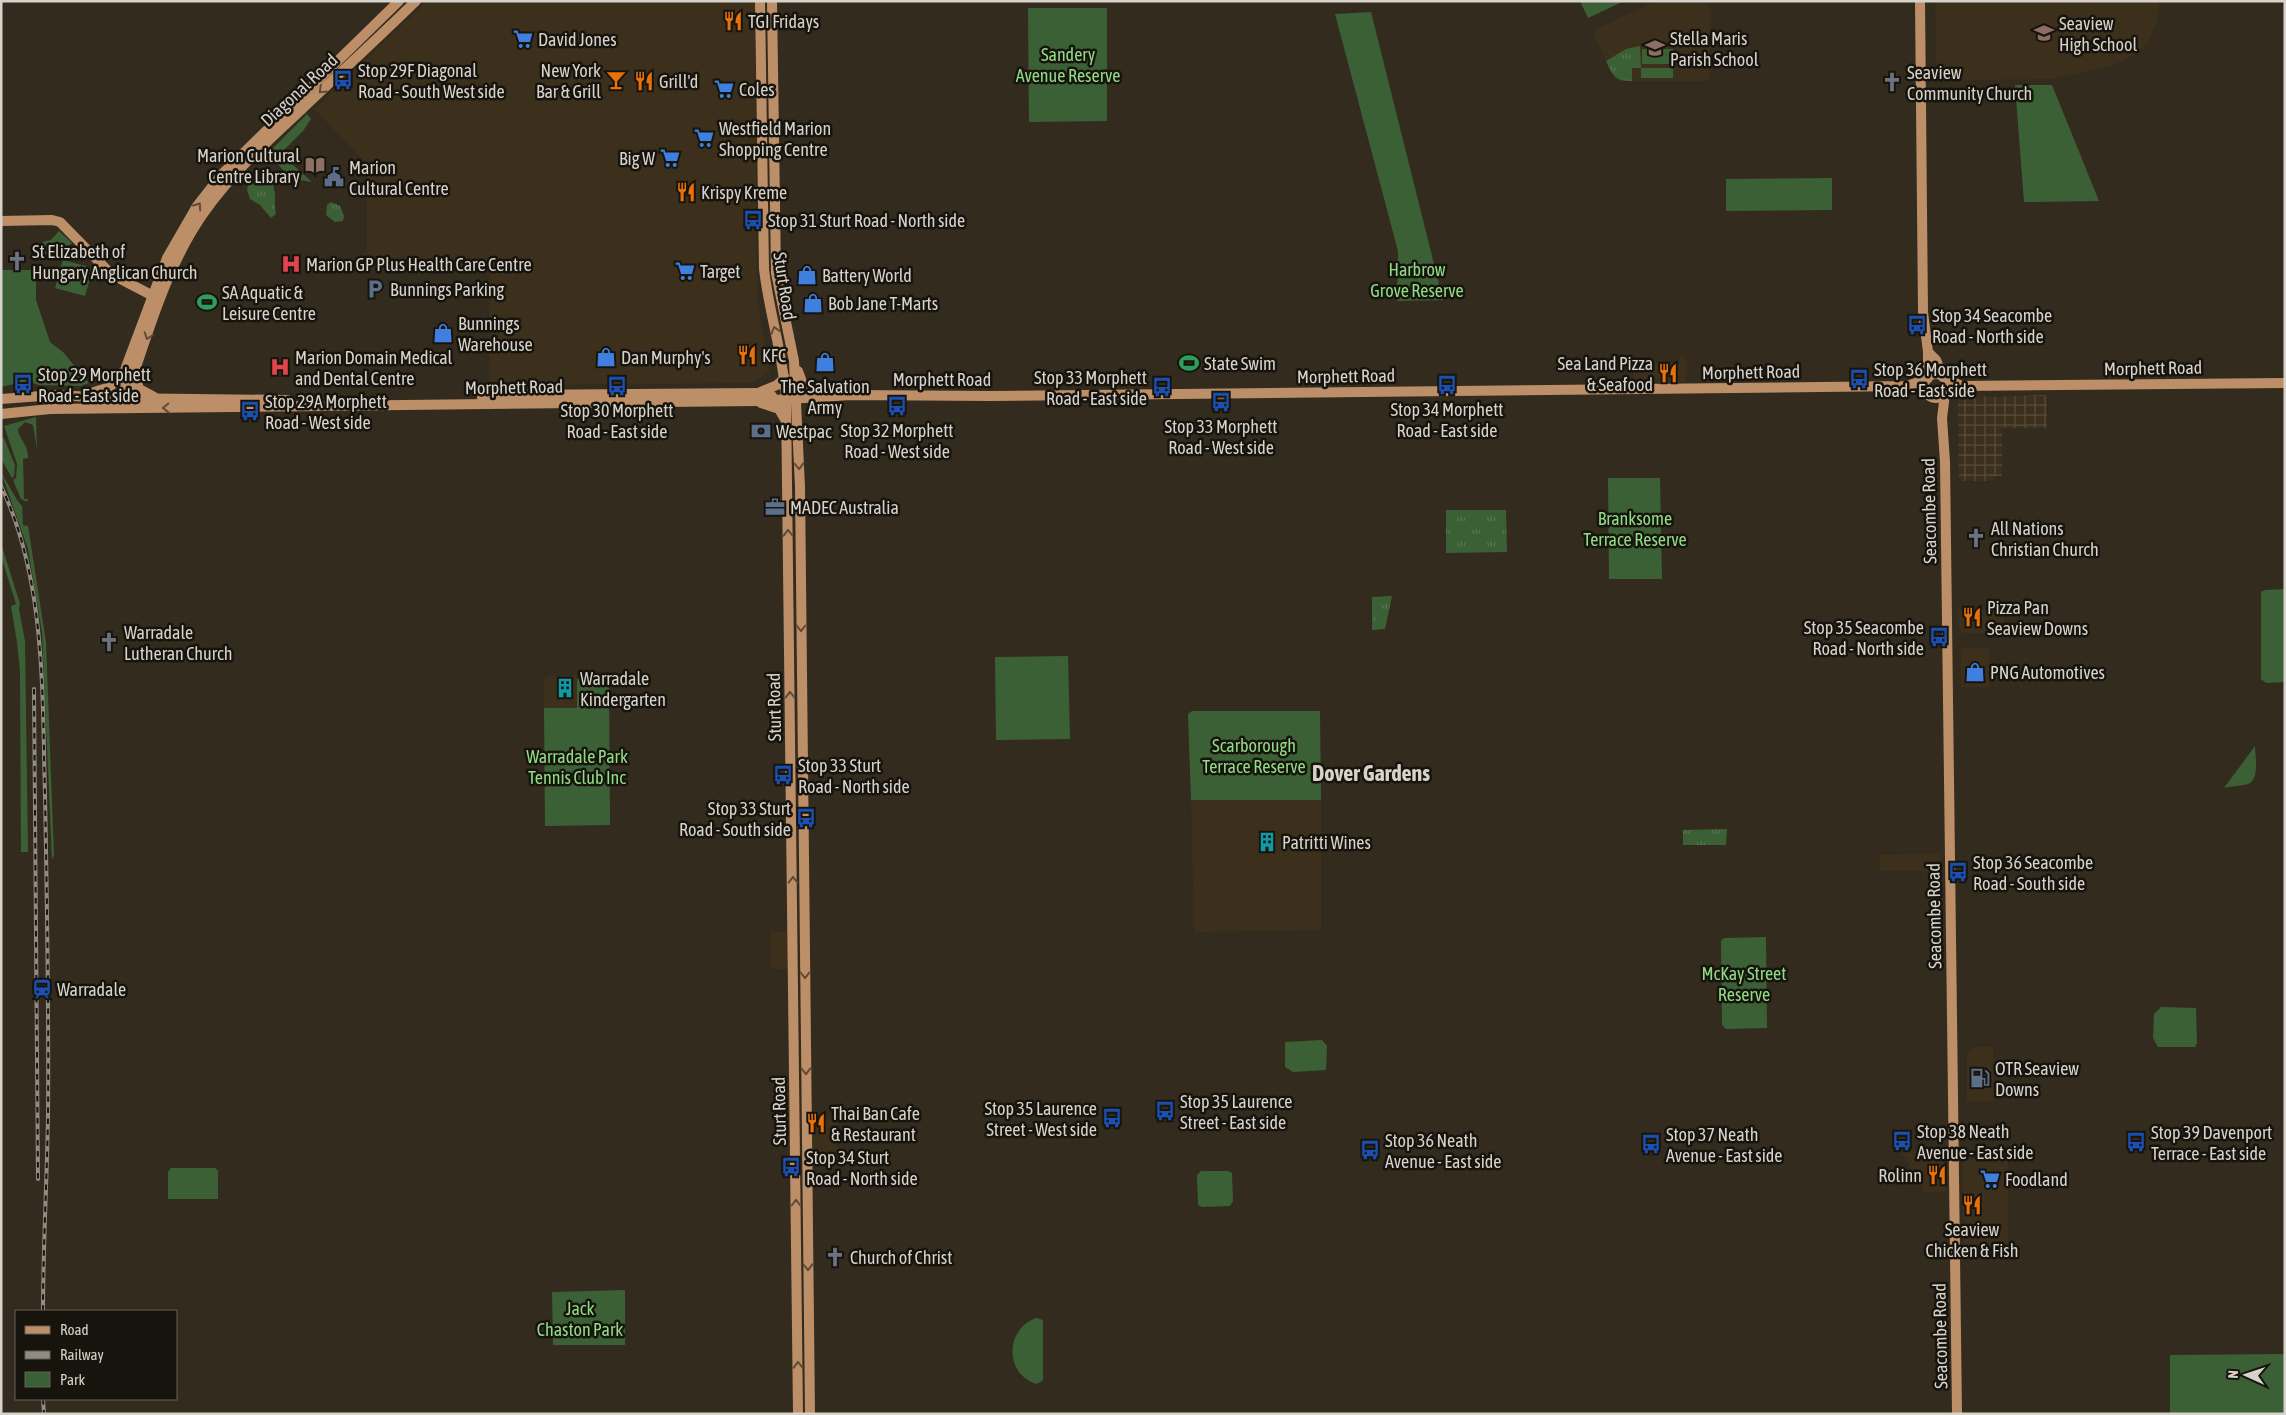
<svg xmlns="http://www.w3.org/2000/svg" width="2286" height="1415" viewBox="0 0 2286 1415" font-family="'Asap Condensed',sans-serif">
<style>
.built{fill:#3c301d}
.industrial{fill:url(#industrial-grid)}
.grass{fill:url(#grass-tufts)}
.green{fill:#3c6036}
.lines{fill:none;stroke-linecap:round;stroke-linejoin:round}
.secondary{stroke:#bc8f68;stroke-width:10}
.rail-casing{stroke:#918b81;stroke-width:4}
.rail{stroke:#17140e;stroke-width:2;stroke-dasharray:5.5;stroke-linecap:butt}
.oneway{stroke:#614b36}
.labels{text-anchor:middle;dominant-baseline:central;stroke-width:5;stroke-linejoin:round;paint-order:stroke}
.poi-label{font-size:18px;fill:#d7d2ca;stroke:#17140e;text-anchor:start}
.park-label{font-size:18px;fill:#90dc84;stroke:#17140e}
.street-label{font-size:18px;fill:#d7d2ca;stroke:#17140e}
.district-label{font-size:22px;font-weight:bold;fill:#d7d2ca;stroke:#17140e}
</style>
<defs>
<pattern id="industrial-grid" width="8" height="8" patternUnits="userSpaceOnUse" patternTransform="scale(1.25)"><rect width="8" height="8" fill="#3c301d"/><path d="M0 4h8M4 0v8" fill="none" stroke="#574d3c"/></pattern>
<pattern id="grass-tufts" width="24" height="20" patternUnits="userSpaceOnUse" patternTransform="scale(1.25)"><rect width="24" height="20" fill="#3c6036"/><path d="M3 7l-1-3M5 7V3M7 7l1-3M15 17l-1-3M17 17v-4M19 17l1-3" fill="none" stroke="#577652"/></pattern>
</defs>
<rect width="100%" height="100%" fill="#332b1e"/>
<g class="built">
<path d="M427 1H755L757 302 770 372 751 383 490 385 489 267 367 268V164L314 109Z"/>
<path d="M1935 1H2159V6L2156 25 2148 41 2137 54 2110 66 2051 79 1937 80Z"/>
<path d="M1651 3H1705L1710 8V77L1707 81H1620L1614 78 1594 34 1595 30Z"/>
<path d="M1680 357H1686V382L1639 383 1633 377V364L1680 363Z"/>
<path d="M2004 609V633H1963L1959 629 1958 610Z"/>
<path d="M1964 648H1989V687H1961V651Z"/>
<path d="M547 676H577V708H544V680Z"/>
<path d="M1191 800H1321V930L1194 932Z"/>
<path d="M1941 854V871H1880V855Z"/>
<path d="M770 932H787L790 969H771Z"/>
<path d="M1973 1047H1993V1101L1967 1102V1052Z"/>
<path d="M809 1119H838V1164H810Z"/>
<path d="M1944 1150 1946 1190 1943 1192 1925 1193 1901 1151Z"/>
<path d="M1966 1159H2008V1251L1967 1252 1963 1247V1163Z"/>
</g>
<path class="industrial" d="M1961 395 1994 397 2044 395 2047 397V428H2002V476H1995L1992 481H1961L1959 478 1958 397Z"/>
<g class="grass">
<path d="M1640 46 1641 68H1632V81C1615 81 1613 76 1606 61L1626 49Z"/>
<path d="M262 176C280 181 273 200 276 214L271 218 260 205 250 199 247 190 249 180Z"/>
<path d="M331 202 340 206 344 216 343 221 335 222 326 215 327 205Z"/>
<path d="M59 231 72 243C63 251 53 258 42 253L43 242 51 240Z"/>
<path d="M1446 510H1506L1507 552 1446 553Z"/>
<path d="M1392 596 1385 629 1372 630V597Z"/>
<path d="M1727 829 1726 845H1683V830Z"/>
</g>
<g class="green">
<path d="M1580 1H1624L1588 18Z"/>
<path d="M1028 8H1107V121L1029 122Z"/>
<path d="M1371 12 1443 300 1397 301 1398 251 1335 14Z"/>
<rect x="1642" y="49" width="31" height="15"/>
<rect x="1641" y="68" width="32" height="10"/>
<path d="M2015 85H2052L2099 201 2024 202Z"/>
<path d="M307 114 311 119 303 131 282 152 292 164 312 182 290 178 274 160 271 150Z"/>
<path d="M1832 178V210L1726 211V179Z"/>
<path d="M63 260 93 268 85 296 55 288Z"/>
<path d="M1 270H36V300L50 342 63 352 89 383 80 386 39 385 33 383 32 380 1 387Z"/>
<path d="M36 417 37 450 33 425 25 422 18 429C19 441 28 442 28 458L23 459 24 499H28L27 502 21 499 13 480 16 478 17 464 4 426Z"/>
<path d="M1 438H4L15 465 14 476 12 478 1 459Z"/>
<path d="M1 472 17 500 22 506 23 525 28 526 46 642 54 855 52 860 42 632 28 549Z"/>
<path d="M1608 478H1660L1662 579H1609Z"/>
<path d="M1 543 20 604 19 609 25 641 28 852H21L20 671 17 642 11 606 16 604 1 556Z"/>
<path d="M2285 589V682L2266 683 2261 679V592L2265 590Z"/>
<path d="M1068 656 1070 739 996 740 995 657Z"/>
<path d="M609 678 610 825 545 826 544 708H577V679Z"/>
<path d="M1192 711H1320L1321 800H1191L1188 714Z"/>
<path d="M2255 746C2255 756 2260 780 2248 784 2241 786 2231 786 2224 788Z"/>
<path d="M1766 937 1767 1028 1726 1029 1722 1025 1721 941 1724 938Z"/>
<path d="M2161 1007 2196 1008 2197 1043 2195 1047H2158L2153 1038 2154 1014Z"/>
<path d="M1322 1040 1327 1046 1326 1070 1293 1072 1285 1067V1042Z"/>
<path d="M171 1168H215L218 1171V1199H168V1172Z"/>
<path d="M1201 1171H1228L1232 1173 1233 1201 1230 1206 1202 1207 1198 1205 1197 1175Z"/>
<path d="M625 1290V1345H553L552 1292Z"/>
<path d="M1036 1318 1043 1320V1380L1037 1384C1004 1375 1005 1329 1036 1318Z"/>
<path d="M2285 1354V1414H2170V1355Z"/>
</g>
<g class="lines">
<g class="secondary">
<path d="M760 1 764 269C769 313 783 353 786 398L798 1414"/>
<path d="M772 1 776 273 794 361 800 487 810 1414"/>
<path d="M1920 1 1923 312 1928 352V378"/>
<path d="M1 221 52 220 60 222 111 274 157 298"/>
<path d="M1928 352 1936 360 1943 377"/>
<path d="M798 371 803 385 817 396"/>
<path d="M135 373 139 389 154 397"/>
<circle cx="1936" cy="386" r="12"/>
<path d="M1946 379 1962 386 2285 383"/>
<path d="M91 393 110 387 123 372"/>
<path d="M758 393 777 385 785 378"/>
<path d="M1945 394 1942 418 1945 462 1957 1414"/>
<path d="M482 398 510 395 757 393 772 396"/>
<path d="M1 399 55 395 112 398 288 400"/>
<path d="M121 403 126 367 167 258 197 206 222 174 399 1"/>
<path d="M124 403C144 345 161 283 192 231 220 184 261 147 301 110 339 74 378 38 416 1"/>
<path d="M761 403 779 409 786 421"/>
<path d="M1 414 50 409 757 401 851 395 990 396 1907 386 1927 379"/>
</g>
<defs>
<g id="rail">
<path d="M1 486C46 580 42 692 45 794 47 901 49 1008 48 1115 47 1181 43 1246 43 1311"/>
<path d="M34 689 38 1179"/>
<path d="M43 1399 44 1414"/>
</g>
</defs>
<use href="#rail" class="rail-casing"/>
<use href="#rail" class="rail"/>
</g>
<defs><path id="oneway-chevron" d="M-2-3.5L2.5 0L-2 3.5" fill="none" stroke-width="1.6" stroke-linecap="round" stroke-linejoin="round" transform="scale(1.25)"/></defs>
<g class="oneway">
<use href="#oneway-chevron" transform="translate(322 90) rotate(137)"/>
<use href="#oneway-chevron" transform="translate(198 206) rotate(-55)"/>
<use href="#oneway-chevron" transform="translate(775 330) rotate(-107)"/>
<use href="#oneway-chevron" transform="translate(148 336) rotate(109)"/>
<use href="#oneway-chevron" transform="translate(166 408) rotate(179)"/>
<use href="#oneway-chevron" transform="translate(799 466) rotate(88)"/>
<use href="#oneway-chevron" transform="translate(788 533) rotate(-91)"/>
<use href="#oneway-chevron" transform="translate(801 628) rotate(90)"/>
<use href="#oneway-chevron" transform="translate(790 695) rotate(-91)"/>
<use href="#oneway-chevron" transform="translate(793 880) rotate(-91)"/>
<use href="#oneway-chevron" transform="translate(805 975) rotate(90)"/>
<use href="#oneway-chevron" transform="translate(806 1071) rotate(89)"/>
<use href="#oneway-chevron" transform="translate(796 1203) rotate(-90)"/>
<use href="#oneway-chevron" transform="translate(808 1267) rotate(89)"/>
<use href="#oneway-chevron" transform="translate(798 1365) rotate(-91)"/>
</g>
<defs>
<symbol id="restaurant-bare" viewBox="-9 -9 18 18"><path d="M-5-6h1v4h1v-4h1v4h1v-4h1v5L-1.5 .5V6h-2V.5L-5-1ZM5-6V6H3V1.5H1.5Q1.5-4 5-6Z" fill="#e8710a" stroke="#17140e" stroke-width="2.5" paint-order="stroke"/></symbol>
<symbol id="school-bare" viewBox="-9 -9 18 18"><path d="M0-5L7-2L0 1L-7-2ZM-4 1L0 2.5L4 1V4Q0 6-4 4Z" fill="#8d6e63" stroke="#17140e" stroke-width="2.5" paint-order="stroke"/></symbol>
<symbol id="supermarket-bare" viewBox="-9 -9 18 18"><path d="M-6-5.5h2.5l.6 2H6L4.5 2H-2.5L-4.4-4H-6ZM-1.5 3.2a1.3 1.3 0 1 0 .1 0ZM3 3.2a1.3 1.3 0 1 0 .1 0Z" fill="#3f7fe0" stroke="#17140e" stroke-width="2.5" paint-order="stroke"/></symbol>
<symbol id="bus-bare" viewBox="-9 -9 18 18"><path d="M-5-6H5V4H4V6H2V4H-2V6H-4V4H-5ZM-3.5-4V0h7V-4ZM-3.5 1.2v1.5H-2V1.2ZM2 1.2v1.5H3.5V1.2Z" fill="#1a4fb4" stroke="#17140e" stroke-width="2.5" paint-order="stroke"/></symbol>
<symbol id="bar-bare" viewBox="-9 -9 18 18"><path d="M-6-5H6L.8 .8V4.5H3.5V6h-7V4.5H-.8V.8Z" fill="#e8710a" stroke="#17140e" stroke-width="2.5" paint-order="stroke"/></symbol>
<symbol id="church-bare" viewBox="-9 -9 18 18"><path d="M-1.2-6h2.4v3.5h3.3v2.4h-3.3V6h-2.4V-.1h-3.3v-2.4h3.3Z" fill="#6b7280" stroke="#17140e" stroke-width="2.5" paint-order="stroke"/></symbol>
<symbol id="library-bare" viewBox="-9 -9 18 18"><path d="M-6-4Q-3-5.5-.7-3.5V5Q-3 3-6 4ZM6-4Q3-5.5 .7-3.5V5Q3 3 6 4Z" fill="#8d6e63" stroke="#17140e" stroke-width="2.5" paint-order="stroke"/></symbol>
<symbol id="civic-bare" viewBox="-9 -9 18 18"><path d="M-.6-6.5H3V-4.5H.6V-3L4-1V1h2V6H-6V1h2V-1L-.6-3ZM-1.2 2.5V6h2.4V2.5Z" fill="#5c6f8a" stroke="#17140e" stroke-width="2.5" paint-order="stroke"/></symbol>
<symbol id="hospital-bare" viewBox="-9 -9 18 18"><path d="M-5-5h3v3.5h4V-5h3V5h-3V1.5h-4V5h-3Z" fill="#e0444e" stroke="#17140e" stroke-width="2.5" paint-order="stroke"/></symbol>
<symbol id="shop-bare" viewBox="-9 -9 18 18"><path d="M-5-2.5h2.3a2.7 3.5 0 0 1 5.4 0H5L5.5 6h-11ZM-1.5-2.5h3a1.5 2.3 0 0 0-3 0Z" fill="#3f7fe0" stroke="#17140e" stroke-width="2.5" paint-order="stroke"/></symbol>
<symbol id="parking-bare" viewBox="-9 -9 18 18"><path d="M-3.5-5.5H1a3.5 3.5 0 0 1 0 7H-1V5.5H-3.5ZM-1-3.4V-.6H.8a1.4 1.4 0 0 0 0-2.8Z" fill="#5c6f8a" stroke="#17140e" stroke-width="2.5" paint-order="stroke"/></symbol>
<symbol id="stadium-bare" viewBox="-9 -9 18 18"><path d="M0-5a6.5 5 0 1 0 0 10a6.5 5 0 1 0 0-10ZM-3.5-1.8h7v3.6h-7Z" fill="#2e9e5b" stroke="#17140e" stroke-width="2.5" paint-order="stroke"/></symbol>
<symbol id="bank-bare" viewBox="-9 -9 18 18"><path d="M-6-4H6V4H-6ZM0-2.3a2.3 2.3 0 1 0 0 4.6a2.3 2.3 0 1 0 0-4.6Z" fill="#5c6f8a" stroke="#17140e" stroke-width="2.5" paint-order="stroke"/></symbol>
<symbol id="office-bare" viewBox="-9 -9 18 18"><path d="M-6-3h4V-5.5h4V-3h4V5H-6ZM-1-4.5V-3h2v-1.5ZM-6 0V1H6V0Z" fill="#5c6f8a" stroke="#17140e" stroke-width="2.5" paint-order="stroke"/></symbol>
<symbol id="building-bare" viewBox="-9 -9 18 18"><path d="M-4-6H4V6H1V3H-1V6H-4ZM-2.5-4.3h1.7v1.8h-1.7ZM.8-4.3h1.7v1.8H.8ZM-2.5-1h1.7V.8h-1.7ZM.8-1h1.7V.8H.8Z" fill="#0f9aa8" stroke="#17140e" stroke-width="2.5" paint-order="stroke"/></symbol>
<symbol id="station-bare" viewBox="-9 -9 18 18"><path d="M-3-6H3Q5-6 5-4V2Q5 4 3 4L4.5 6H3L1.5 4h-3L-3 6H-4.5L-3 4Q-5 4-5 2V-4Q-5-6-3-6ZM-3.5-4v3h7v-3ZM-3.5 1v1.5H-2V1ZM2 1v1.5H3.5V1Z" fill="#1a4fb4" stroke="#17140e" stroke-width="2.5" paint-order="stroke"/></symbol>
<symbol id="fuel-bare" viewBox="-9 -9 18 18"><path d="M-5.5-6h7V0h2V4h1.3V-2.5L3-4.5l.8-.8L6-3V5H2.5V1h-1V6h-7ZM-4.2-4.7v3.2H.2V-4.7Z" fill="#5c6f8a" stroke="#17140e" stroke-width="2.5" paint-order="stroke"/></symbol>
</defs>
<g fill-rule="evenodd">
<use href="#restaurant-bare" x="719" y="7" width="28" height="28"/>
<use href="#school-bare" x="2030" y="19" width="28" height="28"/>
<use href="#supermarket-bare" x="509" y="25" width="28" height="28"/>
<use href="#school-bare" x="1641" y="34" width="28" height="28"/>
<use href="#bus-bare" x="329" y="66" width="28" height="28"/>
<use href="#bar-bare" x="602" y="66" width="28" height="28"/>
<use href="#restaurant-bare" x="630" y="67" width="28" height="28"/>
<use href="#church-bare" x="1878" y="68" width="28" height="28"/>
<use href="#supermarket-bare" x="710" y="75" width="28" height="28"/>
<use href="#supermarket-bare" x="690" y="124" width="28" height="28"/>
<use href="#supermarket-bare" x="656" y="144" width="28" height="28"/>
<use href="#library-bare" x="301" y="151" width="28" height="28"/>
<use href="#civic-bare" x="320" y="163" width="28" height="28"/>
<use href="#restaurant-bare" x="672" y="178" width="28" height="28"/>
<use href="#bus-bare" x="739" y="206" width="28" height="28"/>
<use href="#church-bare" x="3" y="247" width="28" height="28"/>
<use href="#hospital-bare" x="277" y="250" width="28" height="28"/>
<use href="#supermarket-bare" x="671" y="257" width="28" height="28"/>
<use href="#shop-bare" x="793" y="261" width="28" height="28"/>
<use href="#parking-bare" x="361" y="275" width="28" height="28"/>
<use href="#stadium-bare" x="193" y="288" width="28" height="28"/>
<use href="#shop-bare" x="799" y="289" width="28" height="28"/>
<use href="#bus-bare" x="1903" y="311" width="28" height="28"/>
<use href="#shop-bare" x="429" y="319" width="28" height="28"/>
<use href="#restaurant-bare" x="733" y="341" width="28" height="28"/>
<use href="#shop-bare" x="592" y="343" width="28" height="28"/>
<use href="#shop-bare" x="811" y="348" width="28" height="28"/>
<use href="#stadium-bare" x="1175" y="349" width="28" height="28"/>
<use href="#hospital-bare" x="266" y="353" width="28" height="28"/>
<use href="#restaurant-bare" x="1654" y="359" width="28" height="28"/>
<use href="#bus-bare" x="1845" y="365" width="28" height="28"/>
<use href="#bus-bare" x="9" y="370" width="28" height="28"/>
<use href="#bus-bare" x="1433" y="371" width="28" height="28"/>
<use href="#bus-bare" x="603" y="372" width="28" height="28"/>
<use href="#bus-bare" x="1148" y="373" width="28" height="28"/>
<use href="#bus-bare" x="1207" y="388" width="28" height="28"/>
<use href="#bus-bare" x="883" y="392" width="28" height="28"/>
<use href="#bus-bare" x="236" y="397" width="28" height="28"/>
<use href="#bank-bare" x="747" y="417" width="28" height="28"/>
<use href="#office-bare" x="761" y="493" width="28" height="28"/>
<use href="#church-bare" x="1962" y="524" width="28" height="28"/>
<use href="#restaurant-bare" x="1958" y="603" width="28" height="28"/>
<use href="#bus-bare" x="1925" y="623" width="28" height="28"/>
<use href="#church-bare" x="95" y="628" width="28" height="28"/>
<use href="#shop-bare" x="1961" y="658" width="28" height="28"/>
<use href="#building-bare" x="551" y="674" width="28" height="28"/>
<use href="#bus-bare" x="769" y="761" width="28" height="28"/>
<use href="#bus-bare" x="792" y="804" width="28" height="28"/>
<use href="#building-bare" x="1253" y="828" width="28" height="28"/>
<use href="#bus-bare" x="1944" y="858" width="28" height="28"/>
<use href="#station-bare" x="28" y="975" width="28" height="28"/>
<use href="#fuel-bare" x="1966" y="1064" width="28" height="28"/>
<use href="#bus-bare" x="1151" y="1097" width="28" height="28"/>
<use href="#bus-bare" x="1098" y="1104" width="28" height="28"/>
<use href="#restaurant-bare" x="802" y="1109" width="28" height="28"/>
<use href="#bus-bare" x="1888" y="1127" width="28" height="28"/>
<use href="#bus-bare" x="2122" y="1128" width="28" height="28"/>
<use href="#bus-bare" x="1637" y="1130" width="28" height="28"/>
<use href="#bus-bare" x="1356" y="1136" width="28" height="28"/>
<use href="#bus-bare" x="777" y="1153" width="28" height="28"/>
<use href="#restaurant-bare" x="1923" y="1161" width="28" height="28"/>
<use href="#supermarket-bare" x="1976" y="1165" width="28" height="28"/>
<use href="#restaurant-bare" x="1958" y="1191" width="28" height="28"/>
<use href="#church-bare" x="821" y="1243" width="28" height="28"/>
</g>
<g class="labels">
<g class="poi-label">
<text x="748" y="21">TGI Fridays</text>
<text x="2059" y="23">Seaview<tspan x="2059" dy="21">High School</tspan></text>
<text x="1670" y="38">Stella Maris<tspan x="1670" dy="21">Parish School</tspan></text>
<text x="538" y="39">David Jones</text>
<text x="358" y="70">Stop 29F Diagonal<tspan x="358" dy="21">Road - South West side</tspan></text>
<text x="601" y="70" text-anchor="end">New York<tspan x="601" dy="21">Bar &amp; Grill</tspan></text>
<text x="1907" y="72">Seaview<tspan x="1907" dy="21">Community Church</tspan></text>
<text x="659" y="81">Grill'd</text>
<text x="739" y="89">Coles</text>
<text x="719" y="128">Westfield Marion<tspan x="719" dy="21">Shopping Centre</tspan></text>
<text x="300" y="155" text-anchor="end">Marion Cultural<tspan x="300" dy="21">Centre Library</tspan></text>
<text x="655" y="158" text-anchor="end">Big W</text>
<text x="349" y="167">Marion<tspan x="349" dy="21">Cultural Centre</tspan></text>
<text x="701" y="192">Krispy Kreme</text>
<text x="768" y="220">Stop 31 Sturt Road - North side</text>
<text x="32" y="251">St Elizabeth of<tspan x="32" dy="21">Hungary Anglican Church</tspan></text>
<text x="306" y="264">Marion GP Plus Health Care Centre</text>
<text x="700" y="271">Target</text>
<text x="822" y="275">Battery World</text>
<text x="390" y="289">Bunnings Parking</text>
<text x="222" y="292">SA Aquatic &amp;<tspan x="222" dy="21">Leisure Centre</tspan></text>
<text x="828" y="303">Bob Jane T-Marts</text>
<text x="1932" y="315">Stop 34 Seacombe<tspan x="1932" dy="21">Road - North side</tspan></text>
<text x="458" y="323">Bunnings<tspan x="458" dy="21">Warehouse</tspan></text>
<text x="762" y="355">KFC</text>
<text x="295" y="357">Marion Domain Medical<tspan x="295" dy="21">and Dental Centre</tspan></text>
<text x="621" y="357">Dan Murphy's</text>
<text x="1204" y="363">State Swim</text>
<text x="1653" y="363" text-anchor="end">Sea Land Pizza<tspan x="1653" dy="21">&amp; Seafood</tspan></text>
<text x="1874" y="369">Stop 36 Morphett<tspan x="1874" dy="21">Road - East side</tspan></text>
<text x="38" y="374">Stop 29 Morphett<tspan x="38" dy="21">Road - East side</tspan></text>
<text x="1147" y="377" text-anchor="end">Stop 33 Morphett<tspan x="1147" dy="21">Road - East side</tspan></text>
<text x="825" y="386" text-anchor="middle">The Salvation<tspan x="825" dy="21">Army</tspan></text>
<text x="265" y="401">Stop 29A Morphett<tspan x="265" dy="21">Road - West side</tspan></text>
<text x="1447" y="409" text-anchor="middle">Stop 34 Morphett<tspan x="1447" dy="21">Road - East side</tspan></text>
<text x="617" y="410" text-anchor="middle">Stop 30 Morphett<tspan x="617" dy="21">Road - East side</tspan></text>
<text x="1221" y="426" text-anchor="middle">Stop 33 Morphett<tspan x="1221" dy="21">Road - West side</tspan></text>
<text x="897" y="430" text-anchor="middle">Stop 32 Morphett<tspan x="897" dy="21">Road - West side</tspan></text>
<text x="776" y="431">Westpac</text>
<text x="790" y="507">MADEC Australia</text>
<text x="1991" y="528">All Nations<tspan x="1991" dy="21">Christian Church</tspan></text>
<text x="1987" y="607">Pizza Pan<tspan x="1987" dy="21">Seaview Downs</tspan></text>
<text x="1924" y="627" text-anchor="end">Stop 35 Seacombe<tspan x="1924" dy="21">Road - North side</tspan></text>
<text x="124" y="632">Warradale<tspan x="124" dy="21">Lutheran Church</tspan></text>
<text x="1990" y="672">PNG Automotives</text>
<text x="580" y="678">Warradale<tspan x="580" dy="21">Kindergarten</tspan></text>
<text x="798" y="765">Stop 33 Sturt<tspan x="798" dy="21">Road - North side</tspan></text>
<text x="791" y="808" text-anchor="end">Stop 33 Sturt<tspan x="791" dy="21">Road - South side</tspan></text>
<text x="1282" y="842">Patritti Wines</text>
<text x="1973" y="862">Stop 36 Seacombe<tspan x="1973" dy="21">Road - South side</tspan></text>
<text x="57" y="989">Warradale</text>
<text x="1995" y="1068">OTR Seaview<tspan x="1995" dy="21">Downs</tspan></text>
<text x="1180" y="1101">Stop 35 Laurence<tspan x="1180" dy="21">Street - East side</tspan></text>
<text x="1097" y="1108" text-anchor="end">Stop 35 Laurence<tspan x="1097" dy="21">Street - West side</tspan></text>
<text x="831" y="1113">Thai Ban Cafe<tspan x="831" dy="21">&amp; Restaurant</tspan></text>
<text x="1917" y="1131">Stop 38 Neath<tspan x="1917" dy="21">Avenue - East side</tspan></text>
<text x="2151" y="1132">Stop 39 Davenport<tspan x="2151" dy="21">Terrace - East side</tspan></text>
<text x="1666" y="1134">Stop 37 Neath<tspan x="1666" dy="21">Avenue - East side</tspan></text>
<text x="1385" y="1140">Stop 36 Neath<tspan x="1385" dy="21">Avenue - East side</tspan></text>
<text x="806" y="1157">Stop 34 Sturt<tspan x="806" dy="21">Road - North side</tspan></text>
<text x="1922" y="1175" text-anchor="end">Rolinn</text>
<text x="2005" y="1179">Foodland</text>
<text x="1972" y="1229" text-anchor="middle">Seaview<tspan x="1972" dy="21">Chicken &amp; Fish</tspan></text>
<text x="850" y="1257">Church of Christ</text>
</g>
<g class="park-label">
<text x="1068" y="54">Sandery<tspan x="1068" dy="21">Avenue Reserve</tspan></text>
<text x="1417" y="269">Harbrow<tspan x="1417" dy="21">Grove Reserve</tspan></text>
<text x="1635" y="518">Branksome<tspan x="1635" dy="21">Terrace Reserve</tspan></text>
<text x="1254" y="745">Scarborough<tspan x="1254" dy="21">Terrace Reserve</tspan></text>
<text x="577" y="756">Warradale Park<tspan x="577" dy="21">Tennis Club Inc</tspan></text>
<text x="1744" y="973">McKay Street<tspan x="1744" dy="21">Reserve</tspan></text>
<text x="580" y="1308">Jack<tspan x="580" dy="21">Chaston Park</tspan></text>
</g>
<g class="street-label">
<text transform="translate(299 90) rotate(-43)">Diagonal Road</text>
<text transform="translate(785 286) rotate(81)">Sturt Road</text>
<text transform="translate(2153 368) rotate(-1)">Morphett Road</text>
<text transform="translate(1751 372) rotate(-1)">Morphett Road</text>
<text transform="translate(1346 376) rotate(-1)">Morphett Road</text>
<text x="942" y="379">Morphett Road</text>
<text transform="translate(514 387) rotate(-1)">Morphett Road</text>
<text transform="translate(1929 511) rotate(-91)">Seacombe Road</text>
<text transform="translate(774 707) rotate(-91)">Sturt Road</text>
<text transform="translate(1934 916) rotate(-91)">Seacombe Road</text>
<text transform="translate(779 1111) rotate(-91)">Sturt Road</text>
<text transform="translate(1940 1336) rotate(-91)">Seacombe Road</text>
</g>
<g class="district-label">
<text x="1371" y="773">Dover Gardens</text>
</g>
</g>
<rect width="2286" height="1415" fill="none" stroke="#d7d2ca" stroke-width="5"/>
<rect x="15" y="1310" width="162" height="90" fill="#17140e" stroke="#646059"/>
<rect x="25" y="1326" width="25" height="8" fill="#bc8f68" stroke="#646059"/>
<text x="60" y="1335" font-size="15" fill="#d7d2ca">Road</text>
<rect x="25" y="1351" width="25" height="8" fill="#918b81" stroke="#646059"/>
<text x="60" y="1360" font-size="15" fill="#d7d2ca">Railway</text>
<rect x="25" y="1372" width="25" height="15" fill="#3c6036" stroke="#646059"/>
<text x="60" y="1385" font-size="15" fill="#d7d2ca">Park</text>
<g transform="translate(2246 1375) rotate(273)" stroke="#17140e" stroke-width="4" paint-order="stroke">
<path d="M0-4L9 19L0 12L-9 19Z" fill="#d7d2ca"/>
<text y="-8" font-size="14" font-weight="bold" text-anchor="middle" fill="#d7d2ca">N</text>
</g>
</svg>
